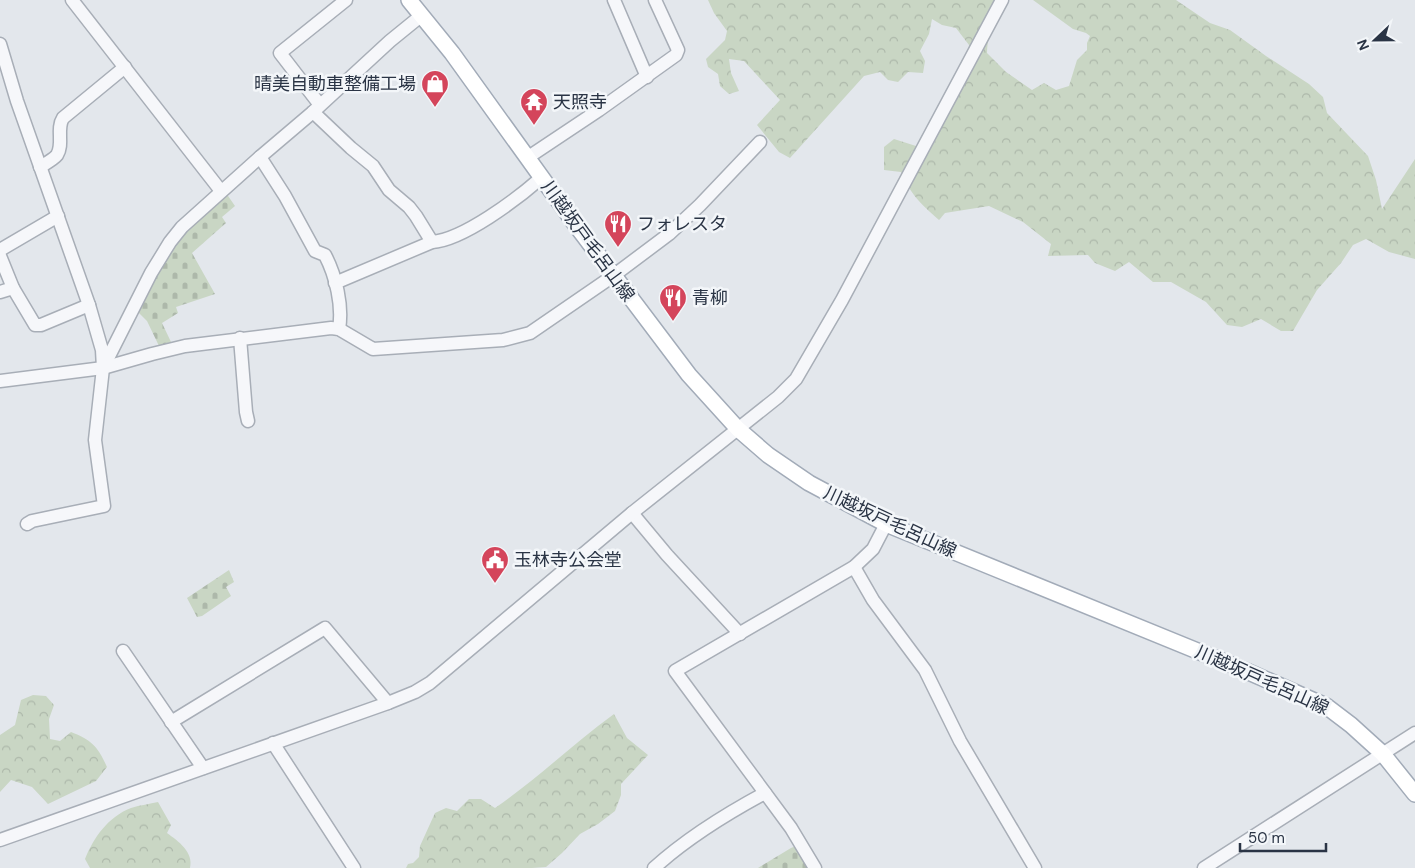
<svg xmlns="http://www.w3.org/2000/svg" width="1415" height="868" viewBox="0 0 1415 868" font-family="'DM Sans','Noto Sans JP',sans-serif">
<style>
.forest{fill:url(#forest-crowns)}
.cemetery{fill:url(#cemetery-stones)}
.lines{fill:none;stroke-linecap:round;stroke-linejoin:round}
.minor-casing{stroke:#a8aeb7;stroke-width:15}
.major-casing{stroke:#a2abb8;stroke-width:18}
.minor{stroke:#f6f7fa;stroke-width:12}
.major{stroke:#fff;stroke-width:15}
.labels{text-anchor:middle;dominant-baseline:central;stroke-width:5;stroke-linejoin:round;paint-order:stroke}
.poi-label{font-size:18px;fill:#2a3445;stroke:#f3f6f9;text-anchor:start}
.street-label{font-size:18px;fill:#2a3445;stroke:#f3f6f9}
</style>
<defs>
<pattern id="forest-crowns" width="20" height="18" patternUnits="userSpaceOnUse" patternTransform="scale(1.25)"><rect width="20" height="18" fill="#c9d6c4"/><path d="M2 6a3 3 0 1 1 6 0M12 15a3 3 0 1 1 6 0" fill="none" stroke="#adb8aa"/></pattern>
<pattern id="cemetery-stones" width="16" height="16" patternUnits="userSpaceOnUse" patternTransform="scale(1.25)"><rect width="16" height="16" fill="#c9d6c4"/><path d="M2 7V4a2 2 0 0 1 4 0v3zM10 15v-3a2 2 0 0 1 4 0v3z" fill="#adb8aa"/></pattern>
</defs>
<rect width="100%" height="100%" fill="#e3e7ec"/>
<g class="forest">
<path d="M708 0H1008C1007 6 1003 9 999 14 991 25 987 40 987 53L1006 72 1032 90 1044 83 1056 90 1069 86 1077 60 1087 50V43L1090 36 1086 33 1073 29 1033 0H1176L1210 23 1230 30 1266 56 1309 84 1323 97 1327 113 1368 156 1376 180 1382 209 1415 159V259L1389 252 1366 239 1353 245 1341 263 1317 290 1293 331H1281L1261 319 1242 327 1227 325 1206 302 1171 282H1153L1129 262 1115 271 1095 263 1088 255 1048 256 1051 244 1023 222 989 206 945 213 939 220C919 202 912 196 901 172L884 170V147L894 139 916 146 934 143 947 113 966 79 969 45 956 28 942 25 932 19 929 34 920 51 925 61 923 73 908 72 898 82 888 80 880 72 864 76 790 158 779 152 757 125 780 100 744 61 729 59 731 73 739 91 729 94 720 86 718 74 708 67 706 59 725 40 727 31 714 13Z"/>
<path d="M33 695 46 696 54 705 49 719 50 739 60 741 71 732C92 740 98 747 107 767L96 781 48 804 32 787 11 780 0 792V735L15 725 21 700Z"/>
<path d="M614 714 627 738 648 755 621 784V795L615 811 598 824 580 834 562 853 546 867 532 868H406L408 864 413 863 419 857 420 846 435 813 446 808 457 811 469 799H481L495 808C537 779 573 744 614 714Z"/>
<path d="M158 802 171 825 167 833C178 841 194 852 190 868H90L85 859C94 837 108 817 131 808 140 805 150 804 158 802Z"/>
</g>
<g class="cemetery">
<path d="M226 193 235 206 222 217 226 223 192 253 215 294 176 307 178 313 162 323 171 342 159 346 147 321 137 311 171 249 184 232Z"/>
<path d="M229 570 234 582 226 587 231 596 202 616 197 617 187 598Z"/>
<path d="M796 846 810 868H758L791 848Z"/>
</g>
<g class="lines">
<defs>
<g id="minor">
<path d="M72 0 221 191"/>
<path d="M614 0 647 77"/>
<path d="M0 44 17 101 89 305 102 350 103 368 95 440 104 506 32 521 27 524"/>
<path d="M320 105 280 53 346 0"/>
<path d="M313 112 351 148 373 166 389 190 409 207 416 216 432 242"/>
<path d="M260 157 285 196 315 251 325 255C336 276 343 306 339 329"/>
<path d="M527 158 599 110 676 55 678 50 655 0"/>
<path d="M40 167C45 164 54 159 57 155 64 144 56 129 63 118L125 67"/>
<path d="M0 250 58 216"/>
<path d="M0 256 13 288 35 325H41L89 305"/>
<path d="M335 283 432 242C463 240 517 199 541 178"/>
<path d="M0 292 13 288"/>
<path d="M240 338 246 412 248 421"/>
<path d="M103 368 151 273 170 242 182 227 260 157 313 112 390 41 422 15"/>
<path d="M0 381 103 368 152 354 185 346 331 328 339 329 373 349 503 340 530 333 613 276 669 234 700 205 760 142"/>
<path d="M632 513 667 555 740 634"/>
<path d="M854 567 873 600 925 670 960 741 1035 868"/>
<path d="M123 651 203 768"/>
<path d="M171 722 325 628 388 703"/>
<path d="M273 743 354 868"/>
<path d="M0 840 388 703 415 692 430 683 632 513 778 397 796 379 842 300 1002 0"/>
<path d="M654 868C687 838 726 814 765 793"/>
<path d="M815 868 791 828 675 671 854 567 873 549 886 524"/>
<path d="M1204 868 1415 733"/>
</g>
<path id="major" d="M409 0 452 53 578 228 689 375 738 429 768 455 809 483 886 524 1244 670 1326 706 1351 725 1383 754 1415 794"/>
</defs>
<use href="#minor" class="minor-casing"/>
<use href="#major" class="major-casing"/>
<use href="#minor" class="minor"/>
<use href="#major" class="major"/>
</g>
<defs>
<symbol id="shop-pin" viewBox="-11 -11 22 30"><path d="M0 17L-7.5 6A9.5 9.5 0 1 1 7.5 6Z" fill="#d4455b" stroke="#f3f6f9"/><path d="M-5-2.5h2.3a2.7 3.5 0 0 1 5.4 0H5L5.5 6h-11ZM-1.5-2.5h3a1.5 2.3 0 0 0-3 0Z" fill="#fff"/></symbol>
<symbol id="temple-pin" viewBox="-11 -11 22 30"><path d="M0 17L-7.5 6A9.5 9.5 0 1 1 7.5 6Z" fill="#d4455b" stroke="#f3f6f9"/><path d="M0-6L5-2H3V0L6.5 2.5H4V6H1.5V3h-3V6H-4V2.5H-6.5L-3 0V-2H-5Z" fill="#fff"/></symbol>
<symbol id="restaurant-pin" viewBox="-11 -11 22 30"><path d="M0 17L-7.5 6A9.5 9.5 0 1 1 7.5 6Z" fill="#d4455b" stroke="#f3f6f9"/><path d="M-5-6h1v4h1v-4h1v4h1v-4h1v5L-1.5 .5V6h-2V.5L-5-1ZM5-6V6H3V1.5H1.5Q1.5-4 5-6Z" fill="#fff"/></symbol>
<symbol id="civic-pin" viewBox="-11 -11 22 30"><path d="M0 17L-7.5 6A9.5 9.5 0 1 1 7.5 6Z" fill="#d4455b" stroke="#f3f6f9"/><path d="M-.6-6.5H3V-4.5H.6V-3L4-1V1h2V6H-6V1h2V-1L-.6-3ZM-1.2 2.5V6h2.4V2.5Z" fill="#fff"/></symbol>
</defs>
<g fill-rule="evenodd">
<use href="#shop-pin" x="419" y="68" width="32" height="43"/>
<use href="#temple-pin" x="518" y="86" width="32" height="43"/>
<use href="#restaurant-pin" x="602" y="208" width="32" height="43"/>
<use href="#restaurant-pin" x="657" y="282" width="32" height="43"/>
<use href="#civic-pin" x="479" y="544" width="32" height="43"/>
</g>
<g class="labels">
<g class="poi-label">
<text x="416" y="84" text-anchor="end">晴美自動車整備工場</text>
<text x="553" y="102">天照寺</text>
<text x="637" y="224">フォレスタ</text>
<text x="692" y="298">青柳</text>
<text x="514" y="560">玉林寺公会堂</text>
</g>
<g class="street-label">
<text transform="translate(588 241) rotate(54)">川越坂戸毛呂山線</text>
<text transform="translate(890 522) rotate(25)">川越坂戸毛呂山線</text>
<text transform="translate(1262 680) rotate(24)">川越坂戸毛呂山線</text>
</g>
</g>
<g transform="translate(1375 40) rotate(248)" stroke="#f3f6f9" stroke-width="4" paint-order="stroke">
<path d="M0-4L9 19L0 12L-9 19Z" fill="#2a3445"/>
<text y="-8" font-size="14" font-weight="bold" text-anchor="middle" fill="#2a3445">N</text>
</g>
<path d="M1240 843v8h86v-8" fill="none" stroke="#2a3445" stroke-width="2.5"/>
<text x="1248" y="843" font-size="15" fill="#2a3445" stroke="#f3f6f9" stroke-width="4" paint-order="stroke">50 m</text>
</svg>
